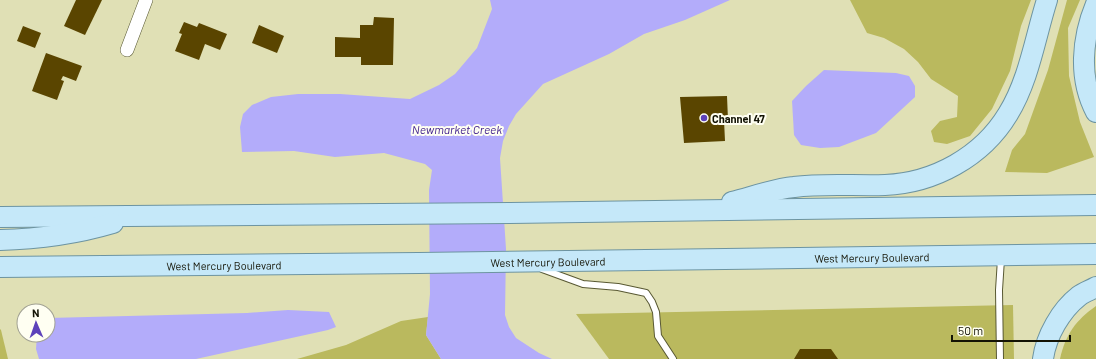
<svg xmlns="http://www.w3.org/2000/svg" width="1096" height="359" viewBox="0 0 1096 359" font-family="Barlow,sans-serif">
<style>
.green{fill:#bab95e}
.water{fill:#b3acfa}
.building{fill:#5a4500}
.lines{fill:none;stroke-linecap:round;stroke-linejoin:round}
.lane-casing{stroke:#595933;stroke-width:8}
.street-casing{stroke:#595933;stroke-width:14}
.primary-casing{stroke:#6d94a1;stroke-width:22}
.lane{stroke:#fff;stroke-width:6}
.street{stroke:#fff;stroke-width:13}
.primary{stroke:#c5e8f9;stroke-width:20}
.poi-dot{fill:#5d42ba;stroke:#fffff2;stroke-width:1.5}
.labels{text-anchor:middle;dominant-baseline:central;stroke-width:4;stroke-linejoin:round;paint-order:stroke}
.poi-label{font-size:11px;font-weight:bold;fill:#131304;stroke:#fffff2;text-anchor:start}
.street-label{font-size:11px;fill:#131304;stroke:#fffff2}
.water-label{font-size:12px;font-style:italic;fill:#3d1b8a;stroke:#fffff2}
</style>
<rect width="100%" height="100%" fill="#e0e0b5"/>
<g class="green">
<path d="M850 0H1031L1021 26 1010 71 992 109 970 136 947 144 934 142 931 131 940 121 957 117 958 96 931 79 918 62 904 49 884 38 867 33Z"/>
<path d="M1067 0H1080L1068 28 1069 76 1080 122 1094 157 1047 173 1005 172 1012 150 1025 134 1048 70Z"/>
<path d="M1013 305 1014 359H609L576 314Z"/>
<path d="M1096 306V359H1060C1065 335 1076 320 1096 306Z"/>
<path d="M428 317 426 335 441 359H297L346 345 401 321Z"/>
<path d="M0 329 1 330 8 359H0Z"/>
</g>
<g class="water">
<path d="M490 0H730L685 20 644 34 609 54 543 84 516 114 509 126 503 141 500 158 506 249 505 315 509 327 516 338 539 353 552 359H441L426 335 430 294 429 190 432 170 425 164 384 153 335 157 294 151 242 152 240 127 243 114 252 105 271 97 298 94H340L410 99 439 85 455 74 477 48 492 9Z"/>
<path d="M824 70 896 73 909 76 915 86V97L876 133 839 147 820 148 801 145 794 135 792 101 806 86Z"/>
<path d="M288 310 329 312 336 327 328 330 196 359H39L36 349 37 335H48V318L247 313Z"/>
</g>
<g class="building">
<path d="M76 0H102L85 35 64 26Z"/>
<path d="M374 17 394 18 393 65H361V57H335V37L360 38V25H373Z"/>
<path d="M184 22 197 27 199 23 227 34 220 50 205 44 199 60 175 51 182 34 179 33Z"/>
<path d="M259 25 284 36 277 53 252 43Z"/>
<path d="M23 26 41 33 35 48 17 41Z"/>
<path d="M46 53 82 66 76 81 63 76 61 80 64 81 57 100 32 91Z"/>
<path d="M727 96 728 120H724L725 141 684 143 680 97Z"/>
<path d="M800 349H831L838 359H794Z"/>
</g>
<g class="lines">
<defs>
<g id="lane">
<path d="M542 269 583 284 618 287 646 293 652 302 656 312 658 336 673 359"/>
<path d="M1000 359 999 290 1001 259"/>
</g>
<path id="street" d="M127 50 146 0"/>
<g id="primary">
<path d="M1096 4C1082 38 1078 78 1096 112"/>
<path d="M732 202C752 197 773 189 794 187 823 183 855 186 885 185 934 183 982 157 1008 114 1029 80 1035 38 1047 0"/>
<path d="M0 217 510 213 1096 205"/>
<path d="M0 240C39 239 76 234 113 223"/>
<path id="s1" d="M0 267 419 263 1096 254"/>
<path d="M1043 359C1046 336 1061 310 1079 296 1084 292 1091 290 1096 287"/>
</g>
</defs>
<use href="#lane" class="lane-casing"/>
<use href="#street" class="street-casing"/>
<use href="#primary" class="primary-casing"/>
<use href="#lane" class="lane"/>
<use href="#street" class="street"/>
<use href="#primary" class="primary"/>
</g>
<circle class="poi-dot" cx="704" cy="118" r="4"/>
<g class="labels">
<g class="poi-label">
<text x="712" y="118">Channel 47</text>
</g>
<g class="street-label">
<text stroke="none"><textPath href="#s1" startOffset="872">West Mercury Boulevard</textPath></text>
<text stroke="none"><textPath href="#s1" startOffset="548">West Mercury Boulevard</textPath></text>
<text stroke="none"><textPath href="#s1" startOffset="224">West Mercury Boulevard</textPath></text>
</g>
<g class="water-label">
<text x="457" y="129">Newmarket Creek</text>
</g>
</g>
<g transform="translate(36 323) rotate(358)"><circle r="19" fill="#fffff2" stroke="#a1a193"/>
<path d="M0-3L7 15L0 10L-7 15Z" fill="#5d42ba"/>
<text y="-6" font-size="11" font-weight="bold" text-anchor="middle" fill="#131304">N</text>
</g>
<path d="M952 335v6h118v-6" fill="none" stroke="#131304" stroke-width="2"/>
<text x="958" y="335" font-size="12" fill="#131304" stroke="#fffff2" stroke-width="3" paint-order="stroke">50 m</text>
</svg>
